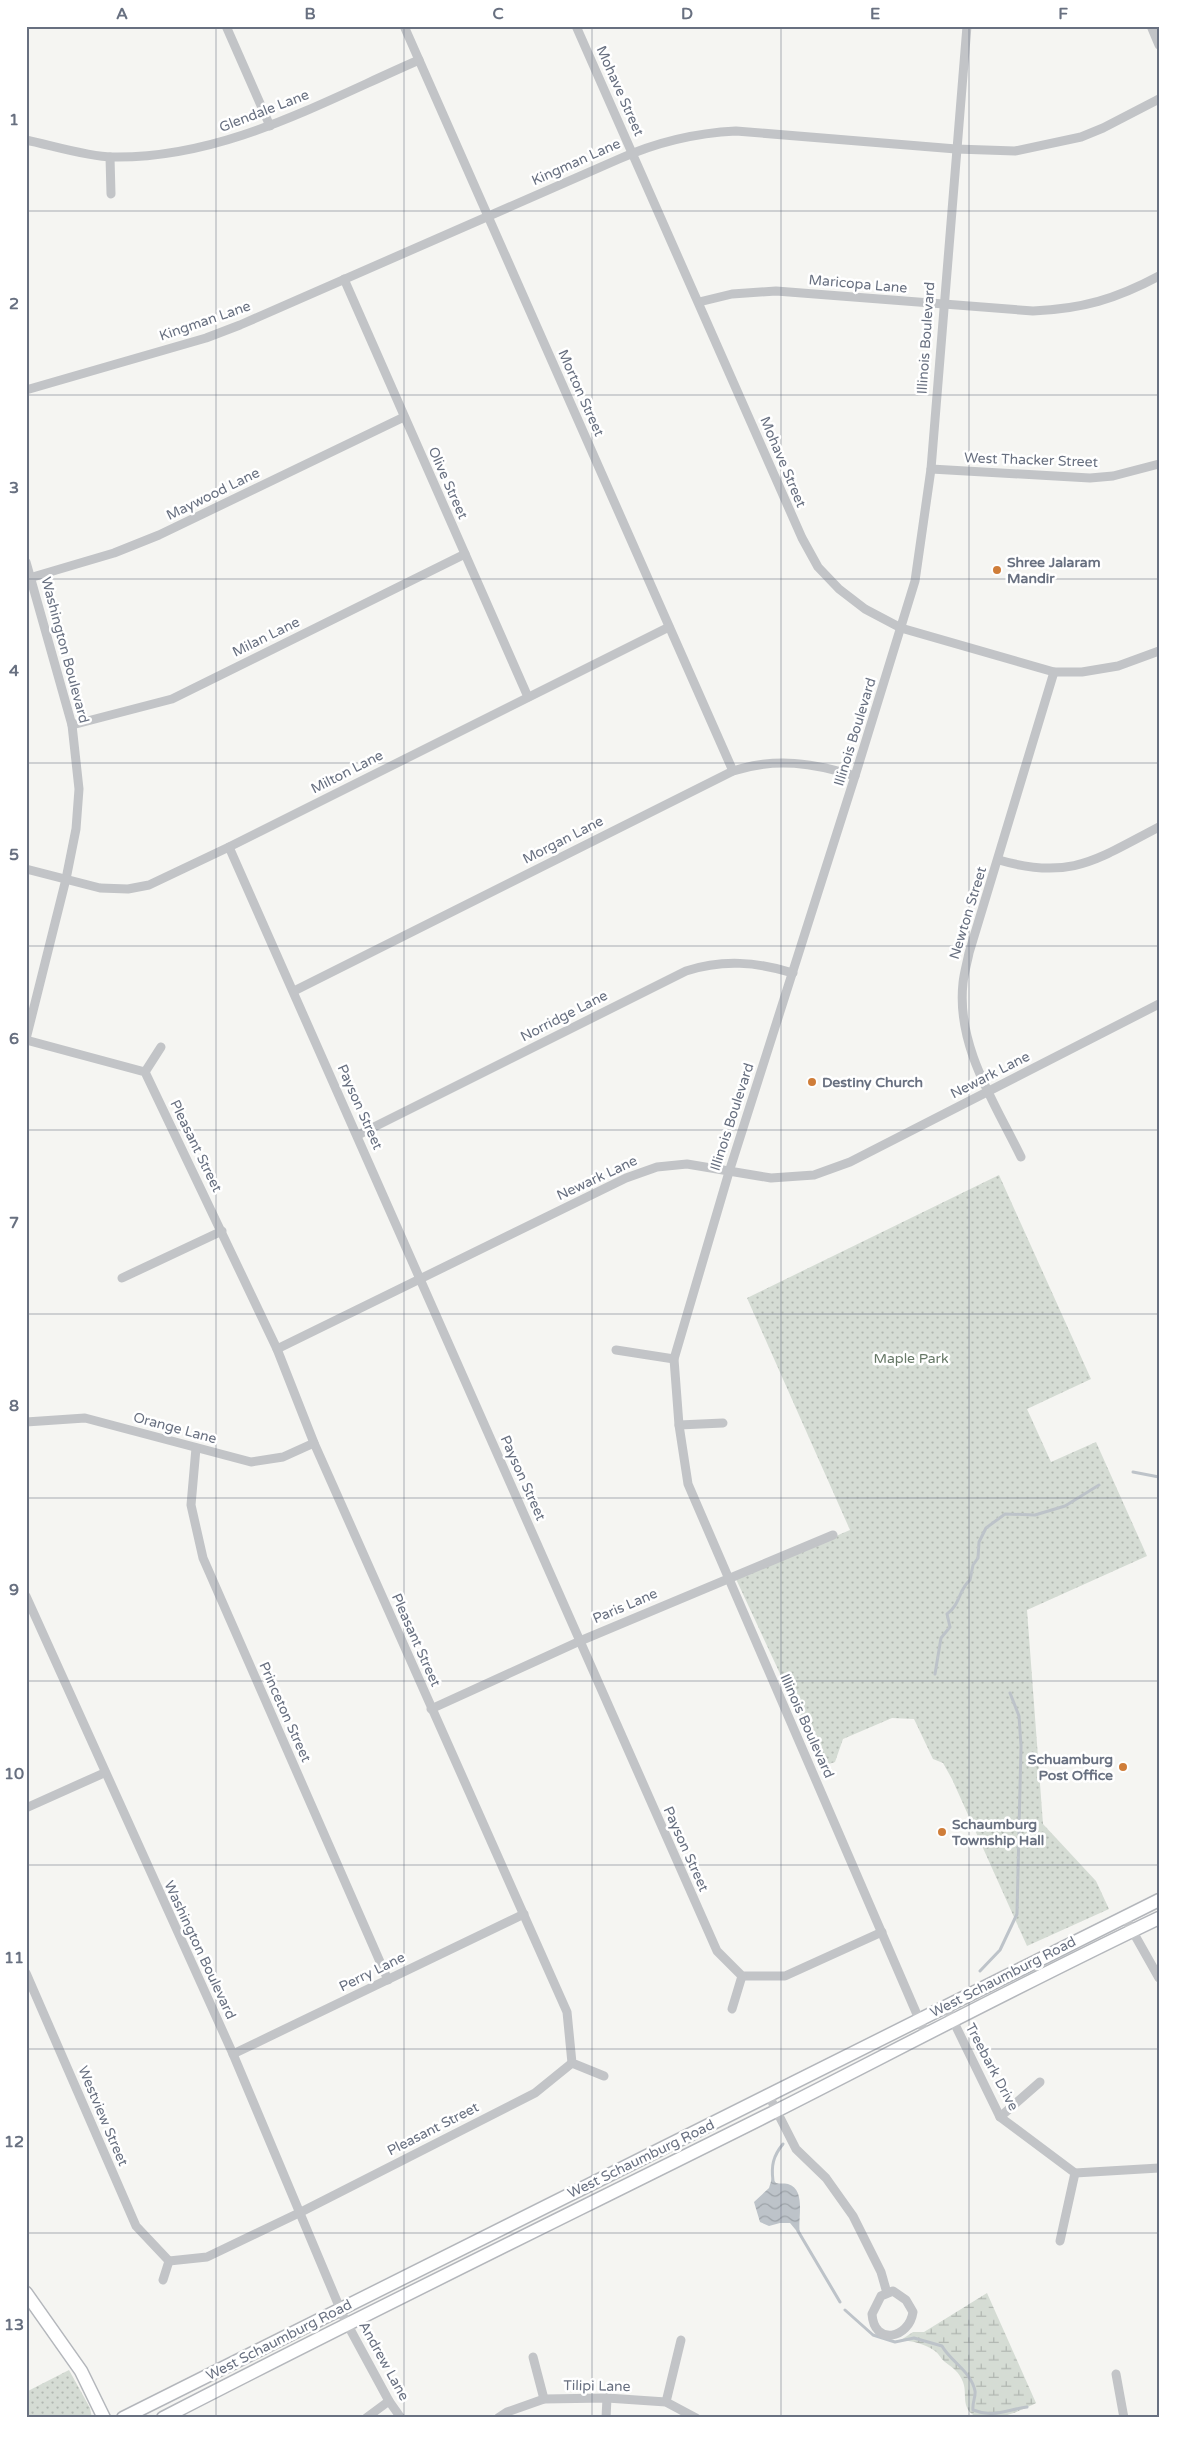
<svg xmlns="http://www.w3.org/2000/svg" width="1185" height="2444" viewBox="0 0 1185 2444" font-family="'Varela Round',sans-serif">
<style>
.wetland{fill:url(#wetland-marsh)}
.park{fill:url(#park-dots)}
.water{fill:url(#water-waves)}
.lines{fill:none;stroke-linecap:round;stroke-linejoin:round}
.stream{stroke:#bdc3c9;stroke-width:3}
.secondary-casing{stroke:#b4b7bc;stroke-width:15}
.street{stroke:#c2c4c7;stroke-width:9}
.secondary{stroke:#fff;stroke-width:12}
.grid{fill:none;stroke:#687080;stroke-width:1;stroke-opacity:0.55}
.poi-dot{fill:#cf7d39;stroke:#fff;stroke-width:2}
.labels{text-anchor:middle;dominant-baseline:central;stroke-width:5;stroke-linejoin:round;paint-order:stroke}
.street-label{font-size:14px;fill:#687080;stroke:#fff}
.poi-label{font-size:14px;font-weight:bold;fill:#687080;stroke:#fff;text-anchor:start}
.park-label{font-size:14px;fill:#667866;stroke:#fff}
.neatline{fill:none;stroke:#687080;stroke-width:2}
.grid-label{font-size:16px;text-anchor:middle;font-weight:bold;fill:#687080}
</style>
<defs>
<pattern id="wetland-marsh" width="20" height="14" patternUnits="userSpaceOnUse" patternTransform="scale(1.25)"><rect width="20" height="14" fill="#d5dcd4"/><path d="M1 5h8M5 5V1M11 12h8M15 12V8" fill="none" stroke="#b1b7b1"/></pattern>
<pattern id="park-dots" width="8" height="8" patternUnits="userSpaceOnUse" patternTransform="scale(1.25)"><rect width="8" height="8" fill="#d5dcd4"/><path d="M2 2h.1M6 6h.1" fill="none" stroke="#b1b7b1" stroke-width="1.8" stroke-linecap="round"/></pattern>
<pattern id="water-waves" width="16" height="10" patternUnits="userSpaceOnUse" patternTransform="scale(1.25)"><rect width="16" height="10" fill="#bdc3c9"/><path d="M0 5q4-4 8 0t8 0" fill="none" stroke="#9da3a8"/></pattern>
</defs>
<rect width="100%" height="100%" fill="#f5f5f2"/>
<path class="wetland" d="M987 2293 1036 2403C1021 2411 974 2432 966 2405 964 2397 966 2390 963 2382 959 2372 953 2368 945 2362 941 2359 939 2354 935 2351 925 2344 913 2341 901 2340L913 2332H924Z"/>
<g class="park">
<path d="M999 1175 1091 1379 1027 1409 1051 1462 1096 1442 1147 1556 1027 1610 1043 1824 1096 1881 1109 1909 1027 1946 952 1779 943 1763 933 1759 914 1719 892 1718 843 1739 835 1762 823 1766 736 1579 850 1530 747 1298Z"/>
<path d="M69 2370 90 2408 92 2418H26V2392Z"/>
</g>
<path class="water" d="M772 2178 776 2183C779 2184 784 2183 788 2184 807 2190 797 2219 800 2235L790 2223H780L769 2226 760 2222 754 2202 769 2188Z"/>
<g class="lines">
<g class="stream">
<path d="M1133 1472 1159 1477"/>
<path d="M935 1674 941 1638 950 1627 947 1614C960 1605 959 1589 970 1580L973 1565 978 1558 979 1542 986 1528 1005 1514 1035 1515 1065 1506 1099 1485"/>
<path d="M980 1971 1000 1950 1017 1914 1021 1746 1019 1716 1010 1693"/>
<path d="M773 2181C771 2166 773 2156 783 2144"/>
<path d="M798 2231 840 2302"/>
<path d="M845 2310 873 2335 895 2342 914 2338 942 2346C950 2361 971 2371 975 2391 976 2396 972 2403 973 2410 993 2418 1006 2410 1027 2407"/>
</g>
<defs>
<g id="secondary">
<path d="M26 2293 81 2371 104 2418"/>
<path d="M123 2418 1159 1900"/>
<path d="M163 2418C366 2313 570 2214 774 2112 902 2047 1029 1980 1159 1918"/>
</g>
</defs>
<use href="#secondary" class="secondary-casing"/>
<g class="street">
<path d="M226 26 270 126"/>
<path d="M404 26 733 771"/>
<path d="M576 26 802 538 818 567 839 589 865 609 901 628 1054 672H1082L1118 666 1159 651"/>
<path d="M1151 26 1159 45"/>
<path d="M26 140C50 145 89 157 112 157 223 159 320 103 419 60"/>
<path d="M110 157 111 194"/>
<path d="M344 279 528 697"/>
<path d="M699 302 732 294 776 291 1033 311C1082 309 1116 299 1159 276"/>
<path d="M26 390 206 338 240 325 619 159C657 142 695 133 736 131L956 149 1015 151 1081 137 1103 128 1159 99"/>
<path d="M931 469 1090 478 1113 476 1159 464"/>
<path d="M26 562 72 725 79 789 76 829 66 879 26 1039"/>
<path d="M26 579 114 553 159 535 404 417"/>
<path d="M72 725 172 699 465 554"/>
<path d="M229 847 717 1951 742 1976H785L882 1932"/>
<path d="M999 860C1071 881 1097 859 1159 827"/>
<path d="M26 869 100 888 128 889 149 885 229 847 669 627"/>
<path d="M294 991 733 771C776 757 813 763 855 776"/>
<path d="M26 1040 145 1072 277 1349 314 1443 567 2012 572 2063 604 2076"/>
<path d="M145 1072 161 1047"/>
<path d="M358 1135 686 971C723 959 757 962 793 973"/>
<path d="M1021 1157C995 1103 956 1046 963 983 964 973 967 963 969 953L1054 672"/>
<path d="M122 1278 222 1231"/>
<path d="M277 1349 626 1178 657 1167 687 1164 771 1178 814 1175 850 1162 1159 1004"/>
<path d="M616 1350 674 1359"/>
<path d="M26 1422 85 1418 251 1462 283 1457 314 1443"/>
<path d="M679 1425 723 1423"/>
<path d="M196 1448 191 1505 203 1558 388 1980"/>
<path d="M26 1596 233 2054 344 2318 389 2401 401 2418"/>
<path d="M431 1709 580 1641 833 1535"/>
<path d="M26 1808 104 1773"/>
<path d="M1124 1916 1159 1978"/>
<path d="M26 1973 136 2226 169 2261 163 2280"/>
<path d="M946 2006 1000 2117 1075 2173 1159 2168"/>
<path d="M732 2009 742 1976"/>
<path d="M925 2033 688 1484 679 1425 674 1359 729 1172 855 776 915 581 931 469 967 26"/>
<path d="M233 2054 524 1914"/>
<path d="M769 2096 796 2149 826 2178 853 2216 881 2272 887 2293"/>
<path d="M1000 2117 1040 2082"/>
<path d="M1060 2241 1075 2173"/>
<path d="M169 2261 207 2257 301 2212 535 2093 572 2063"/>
<path d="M893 2291 906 2300 913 2312C909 2339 874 2346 872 2314L881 2296Z"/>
<path d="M533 2357 544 2399"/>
<path d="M1116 2374 1124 2418"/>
<path d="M666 2402 681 2340"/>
<path d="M366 2418 389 2401"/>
<path d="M498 2418 507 2412 544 2399 607 2398 666 2402 696 2418"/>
<path d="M606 2418 607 2398"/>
</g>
<use href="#secondary" class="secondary"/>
</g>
<path class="grid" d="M216 26V2418M404 26V2418M592 26V2418M781 26V2418M969 26V2418M26 211H1159M26 395H1159M26 579H1159M26 763H1159M26 946H1159M26 1130H1159M26 1314H1159M26 1498H1159M26 1681H1159M26 1865H1159M26 2049H1159M26 2233H1159"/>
<g class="poi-dot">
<circle cx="997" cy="570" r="5"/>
<circle cx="812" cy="1082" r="5"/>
<circle cx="1123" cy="1767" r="5"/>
<circle cx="942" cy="1832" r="5"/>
</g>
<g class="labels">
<g class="street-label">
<text transform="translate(620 91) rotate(66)">Mohave Street</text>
<text transform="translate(264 111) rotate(-21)">Glendale Lane</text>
<text transform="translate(576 162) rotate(-24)">Kingman Lane</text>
<text transform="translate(858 284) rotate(5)">Maricopa Lane</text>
<text transform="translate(205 321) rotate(-19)">Kingman Lane</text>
<text transform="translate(926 338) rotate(-86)">Illinois Boulevard</text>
<text transform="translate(581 393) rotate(66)">Morton Street</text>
<text transform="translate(1031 460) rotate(2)">West Thacker Street</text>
<text transform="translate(783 462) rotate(67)">Mohave Street</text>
<text transform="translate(448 483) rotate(66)">Olive Street</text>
<text transform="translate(213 494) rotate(-26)">Maywood Lane</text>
<text transform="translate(266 637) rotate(-26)">Milan Lane</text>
<text transform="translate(65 650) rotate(75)">Washington Boulevard</text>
<text transform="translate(855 732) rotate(-73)">Illinois Boulevard</text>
<text transform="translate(347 772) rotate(-27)">Milton Lane</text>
<text transform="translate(563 840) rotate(-27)">Morgan Lane</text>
<text transform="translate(968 913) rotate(-73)">Newton Street</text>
<text transform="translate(564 1016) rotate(-27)">Norridge Lane</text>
<text transform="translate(990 1075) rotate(-27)">Newark Lane</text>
<text transform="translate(360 1107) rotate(66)">Payson Street</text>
<text transform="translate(732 1117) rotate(-72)">Illinois Boulevard</text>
<text transform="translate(196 1146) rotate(64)">Pleasant Street</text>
<text transform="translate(597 1178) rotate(-25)">Newark Lane</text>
<text transform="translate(175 1428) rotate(15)">Orange Lane</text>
<text transform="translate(523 1478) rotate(66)">Payson Street</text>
<text transform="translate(625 1606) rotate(-23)">Paris Lane</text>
<text transform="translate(416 1640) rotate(66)">Pleasant Street</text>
<text transform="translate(285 1712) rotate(66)">Princeton Street</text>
<text transform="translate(807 1726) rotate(66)">Illinois Boulevard</text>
<text transform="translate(686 1849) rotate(66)">Payson Street</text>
<text transform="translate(200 1950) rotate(65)">Washington Boulevard</text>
<text transform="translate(372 1972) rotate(-26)">Perry Lane</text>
<text transform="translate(1003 1977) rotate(-27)">West Schaumburg Road</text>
<text transform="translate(992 2067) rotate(62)">Treebark Drive</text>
<text transform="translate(103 2116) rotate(67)">Westview Street</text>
<text transform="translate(433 2129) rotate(-27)">Pleasant Street</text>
<text transform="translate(641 2159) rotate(-26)">West Schaumburg Road</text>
<text transform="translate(279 2340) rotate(-27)">West Schaumburg Road</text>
<text transform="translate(384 2361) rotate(61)">Andrew Lane</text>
<text transform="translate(597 2386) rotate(1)">Tilipi Lane</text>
</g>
<g class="poi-label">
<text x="1007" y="562">Shree Jalaram<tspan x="1007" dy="16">Mandir</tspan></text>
<text x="822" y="1082">Destiny Church</text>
<text x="1113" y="1759" text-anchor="end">Schuamburg<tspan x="1113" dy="16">Post Office</tspan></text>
<text x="952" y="1824">Schaumburg<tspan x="952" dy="16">Township Hall</tspan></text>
</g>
<g class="park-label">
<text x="911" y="1358">Maple Park</text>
</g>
</g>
<rect width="1185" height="2444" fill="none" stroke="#ffffff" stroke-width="55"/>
<rect x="28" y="28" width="1130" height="2388" class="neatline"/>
<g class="grid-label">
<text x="122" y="19">A</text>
<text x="310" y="19">B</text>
<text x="498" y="19">C</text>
<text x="687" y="19">D</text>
<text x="875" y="19">E</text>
<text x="1063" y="19">F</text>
<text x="14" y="125">1</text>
<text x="14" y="309">2</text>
<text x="14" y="493">3</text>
<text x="14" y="676">4</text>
<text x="14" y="860">5</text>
<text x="14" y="1044">6</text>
<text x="14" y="1228">7</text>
<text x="14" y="1411">8</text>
<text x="14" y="1595">9</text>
<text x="14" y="1779">10</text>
<text x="14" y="1963">11</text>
<text x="14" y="2147">12</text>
<text x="14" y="2330">13</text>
</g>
</svg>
